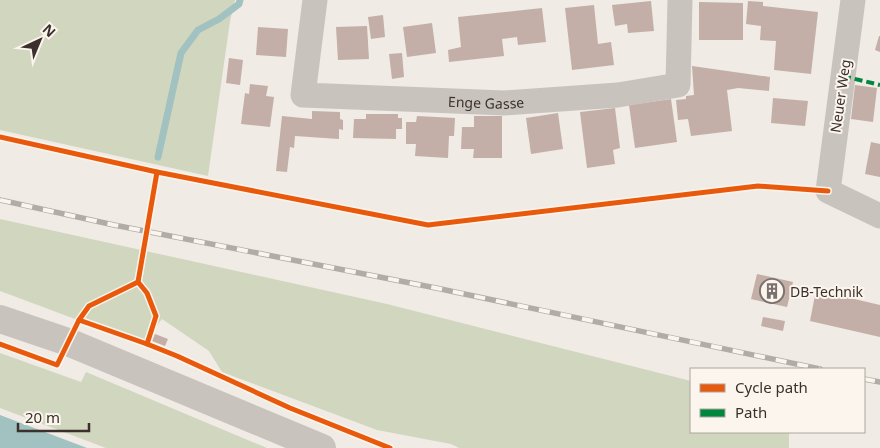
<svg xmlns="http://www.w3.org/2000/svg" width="880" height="448" viewBox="0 0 880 448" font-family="'Noto Sans',sans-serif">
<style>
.green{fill:#d1d6bf}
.water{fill:#a1c2c1}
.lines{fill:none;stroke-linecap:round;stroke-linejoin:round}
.stream{stroke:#a1c2c1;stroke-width:7}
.building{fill:#c3afa7}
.minor{stroke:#c9c3be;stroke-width:25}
.tertiary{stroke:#c9c3be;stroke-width:28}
.rail-casing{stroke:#b1aca8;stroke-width:5.5}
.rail{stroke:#fbf5ee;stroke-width:4;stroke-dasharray:11;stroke-linecap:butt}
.quiet{stroke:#00873e;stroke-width:4;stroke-dasharray:8 4;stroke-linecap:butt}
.cycleway-casing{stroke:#fbf5ee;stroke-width:8}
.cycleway{stroke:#e8590c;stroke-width:5}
.labels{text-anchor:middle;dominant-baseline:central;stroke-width:4;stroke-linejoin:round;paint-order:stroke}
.street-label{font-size:14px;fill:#3b302b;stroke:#fbf5ee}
.poi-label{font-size:14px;fill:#3b302b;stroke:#fbf5ee;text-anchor:start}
</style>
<rect width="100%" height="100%" fill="#f0ebe5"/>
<g class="green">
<path d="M0 0H235L230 21 208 176 0 130Z"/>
<path d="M0 219 387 304 691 381V432H789V448H459L451 444 377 430 222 372 209 351 162 319 142 344 0 291Z"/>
<path d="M0 353 81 382 86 372 267 448H106L0 408Z"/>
</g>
<path class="water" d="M0 415 87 448H0Z"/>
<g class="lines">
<path class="stream" d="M158 157 181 53 198 30 219 19 239 4 240 0"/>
</g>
<g class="building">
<path d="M651 1 654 31 628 33 627 24 615 26 612 5Z"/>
<path d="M748 1 763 2V6L818 12 811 74 774 70 776 41 760 40 761 26 746 24Z"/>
<path d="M699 2 743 3V40H699Z"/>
<path d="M594 5 598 44 611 42 614 65 572 70 565 8Z"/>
<path d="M542 8 546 42 518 45 517 37 502 39 504 56 449 62 448 50 461 47 458 17Z"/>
<path d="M383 15 385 37 371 39 368 17Z"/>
<path d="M432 23 436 53 407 57 403 27Z"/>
<path d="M367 26 369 59 338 60 336 27Z"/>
<path d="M258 27 288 29 286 57 256 55Z"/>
<path d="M879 36H880V52L875 50Z"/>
<path d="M402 53 404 77 392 79 389 54Z"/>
<path d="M229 58 243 60 240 85 226 83Z"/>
<path d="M692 66 770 77 769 91 738 88 727 90 732 131 691 136 688 119 678 120 676 100 686 99V96L694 95Z"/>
<path d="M250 84 268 86 266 96 274 97 270 127 241 124 245 93 249 94Z"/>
<path d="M855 85 877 88 873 122 851 119Z"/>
<path d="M773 98 808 101 805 126 771 123Z"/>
<path d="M671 99 677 142 635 148 629 105Z"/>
<path d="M615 108 620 148 613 150 615 164 587 168 580 112Z"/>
<path d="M312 111 340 112V119L343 120V130L339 129V139L295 136 294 148 290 147 287 172 276 171 282 116 312 119Z"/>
<path d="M558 113 563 149 531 154 526 118Z"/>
<path d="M366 114H398V118H402V129H396V139L353 138 354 119H366Z"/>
<path d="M417 116 455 118 454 136H449L448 158 415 156 416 144H406V122H416Z"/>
<path d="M474 116H502V158H473L474 149H461L462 127H474Z"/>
<path d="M871 142 880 144V177L865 174Z"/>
<path d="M757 274 793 282 787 307 751 299Z"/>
<path d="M816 290 880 305V337L810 321Z"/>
<path d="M763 317 785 321 783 331 761 326Z"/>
<path d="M155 334 168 339 165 346 152 341Z"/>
</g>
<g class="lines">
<g class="minor">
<path id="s1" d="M315 0 303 95 504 103 618 95 678 85 680 0"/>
<path d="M853 0 828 191 880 216"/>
</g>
<path class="tertiary" d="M0 319 68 342 322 448"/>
<defs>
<g id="rail">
<path d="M0 200 114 225 436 288 820 369"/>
<path d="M864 379 880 382"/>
</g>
</defs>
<use href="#rail" class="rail-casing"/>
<use href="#rail" class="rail"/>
<path class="quiet" d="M843 76 880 85"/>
<defs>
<g id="cycleway">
<path d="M0 137 157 172 428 225 758 186 828 191"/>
<path d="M138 282 157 172"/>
<path d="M79 320 147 344"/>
<path d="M0 344 57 365 79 320 89 306 138 282 147 293 156 316 147 344 177 356 290 408 390 448"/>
</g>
</defs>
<use href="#cycleway" class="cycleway-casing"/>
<use href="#cycleway" class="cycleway"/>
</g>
<defs>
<symbol id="building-ring" viewBox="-11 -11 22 22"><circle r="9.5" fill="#fbf5ee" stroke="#7a716c" stroke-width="1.5"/><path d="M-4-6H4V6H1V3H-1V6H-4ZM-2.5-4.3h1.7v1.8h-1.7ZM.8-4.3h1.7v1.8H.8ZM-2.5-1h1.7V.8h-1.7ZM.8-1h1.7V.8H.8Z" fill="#7a716c"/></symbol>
</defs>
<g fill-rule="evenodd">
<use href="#building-ring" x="758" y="277" width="28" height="28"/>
</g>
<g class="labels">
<g class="street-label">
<text transform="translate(840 96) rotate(-82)">Neuer Weg</text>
<text stroke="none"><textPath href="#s1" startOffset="279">Enge Gasse</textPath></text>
</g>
<g class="poi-label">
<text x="790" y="291">DB-Technik</text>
</g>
</g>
<rect x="690" y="368" width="175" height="65" fill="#fbf5ee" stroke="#aea6a0"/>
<rect x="700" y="384" width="25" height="8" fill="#e8590c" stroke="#aea6a0"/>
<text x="735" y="393" font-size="15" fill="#3b302b">Cycle path</text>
<rect x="700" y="409" width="25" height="8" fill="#00873e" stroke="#aea6a0"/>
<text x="735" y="418" font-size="15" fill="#3b302b">Path</text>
<g transform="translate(40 40) rotate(44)" stroke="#fbf5ee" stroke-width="4" paint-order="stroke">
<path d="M0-4L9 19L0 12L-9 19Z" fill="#3b302b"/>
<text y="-8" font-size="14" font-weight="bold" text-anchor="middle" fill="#3b302b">N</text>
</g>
<path d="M18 423v8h71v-8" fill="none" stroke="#3b302b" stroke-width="2.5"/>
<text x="25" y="423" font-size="15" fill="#3b302b" stroke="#fbf5ee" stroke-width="4" paint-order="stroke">20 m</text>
</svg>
